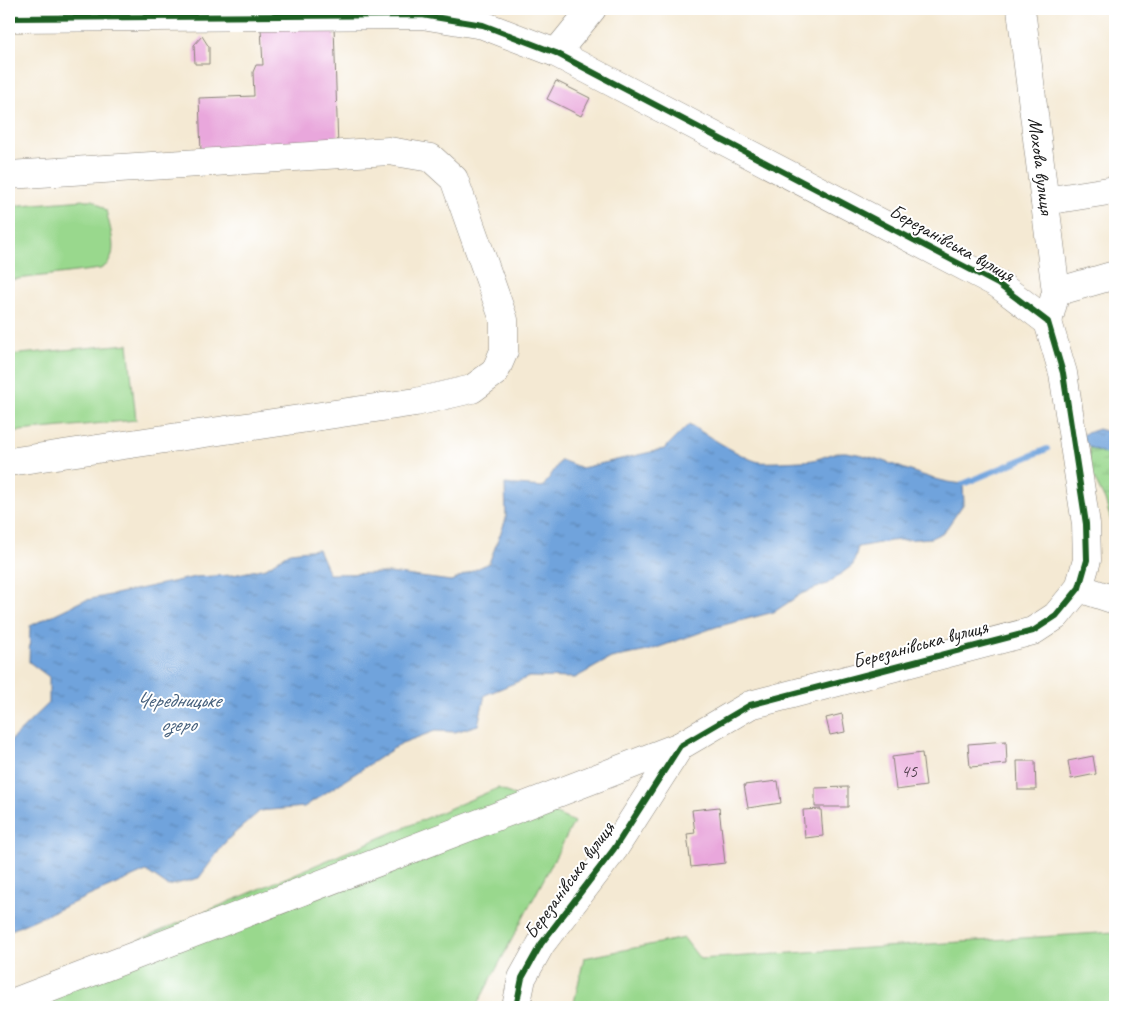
<svg xmlns="http://www.w3.org/2000/svg" width="1124" height="1016" viewBox="0 0 1124 1016" font-family="Caveat,sans-serif">
<style>
.wetland{fill:url(#wetland-marsh);stroke:#5a7a54}
.green{fill:#99d88d;stroke:#5a7a54}
.water{fill:url(#water-ripples);stroke:#46607c}
.lines{fill:none;stroke-linecap:round;stroke-linejoin:round}
.stream{stroke:#70a3dc;stroke-width:6}
.building{fill:#e9a7dc}
.minor-casing{stroke:#888278;stroke-width:29}
.minor{stroke:#fff;stroke-width:28}
.cycleway-casing{stroke:#fff;stroke-width:9}
.cycleway{stroke:#1b5e20;stroke-width:6}
.labels{text-anchor:middle;dominant-baseline:central;stroke-width:4;stroke-linejoin:round;paint-order:stroke}
.number-label{font-size:18px;fill:#4f3f4c}
.street-label{font-size:20px;fill:#1c1c1c;stroke:#fff}
.water-label{font-size:21px;font-style:italic;fill:#46607c;stroke:#fff}
</style>
<defs>
<pattern id="wetland-marsh" width="20" height="14" patternUnits="userSpaceOnUse" patternTransform="scale(1.25)"><rect width="20" height="14" fill="#99d88d"/><path d="M1 5h8M5 5V1M11 12h8M15 12V8" fill="none" stroke="#83b979"/></pattern>
<pattern id="water-ripples" width="26" height="14" patternUnits="userSpaceOnUse" patternTransform="scale(1.25)"><rect width="26" height="14" fill="#70a3dc"/><path d="M2 4q2-2 4 0t4 0M15 11q2-2 4 0t4 0" fill="none" stroke="#5b84b2"/></pattern>
</defs>
<rect width="100%" height="100%" fill="#fff"/>
<filter id="ink" filterUnits="userSpaceOnUse"><feTurbulence type="fractalNoise" baseFrequency=".02" numOctaves="2"/><feDisplacementMap in="SourceGraphic" scale="10" xChannelSelector="R" yChannelSelector="G"/><feConvolveMatrix kernelMatrix="1 2 1 2 8 2 1 2 1" color-interpolation-filters="sRGB"/></filter>
<filter id="wash" filterUnits="userSpaceOnUse"><feTurbulence type="fractalNoise" baseFrequency=".0096" numOctaves="4" result="noise"/><feDisplacementMap in="SourceGraphic" scale="20" xChannelSelector="R" yChannelSelector="G"/><feGaussianBlur stdDeviation="1.12" result="paint"/><feColorMatrix in="noise" values="0 0 0 0 0 0 0 0 0 0 0 0 0 0 0 0 0 1.4 0 .05"/><feComposite in="paint" operator="in"/></filter>
<g filter="url(#wash)">
<rect width="100%" height="100%" fill="#f4e9d3"/>
<path class="wetland" d="M1089 447 1115 458V534L1105 500 1090 470Z"/>
<g class="green">
<path d="M84 200H93L106 210C110 229 122 260 100 269L9 280V206Z"/>
<path d="M128 344 136 420 9 432V355Z"/>
<path d="M498 788 574 822 476 1007H9V995Z"/>
<path d="M1115 932V1007H573L584 958 684 938 700 959Z"/>
</g>
<g class="water">
<path d="M689 424C705 434 742 458 759 462 762 463 808 461 813 460 823 458 835 451 846 452 887 457 922 481 963 484L964 503 944 532 931 538 890 541 858 547 853 565 827 584 801 594 774 612 716 627 648 651 611 658 575 678 529 677 485 695 478 725 455 732 435 731 402 743 304 807 260 811 227 840 199 878 168 886 146 871 9 931V742L49 703V677L29 662 30 626 82 601 195 577 233 575 266 568 290 552 318 549 329 574 390 573 451 581 489 563 506 519 505 484 543 487 561 460 582 468 664 449Z"/>
<path d="M1098 429 1115 434V458L1089 447 1081 435Z"/>
</g>
<g class="lines">
<path class="stream" d="M963 484 1047 449"/>
</g>
<g id="blocks">
<g class="building">
<path d="M334 26 338 148 201 153 199 98 254 96 253 72 256 65H263L261 29Z"/>
<path d="M202 36 209 47V64H195L194 45Z"/>
<path d="M556 81 590 98 581 116 547 99Z"/>
<path d="M842 714 845 732 830 735 826 718Z"/>
<path d="M1006 741 1007 764 970 767 968 744Z"/>
<path d="M922 753 926 786 896 790 892 757Z"/>
<path d="M1093 756 1096 774 1071 779 1068 761Z"/>
<path d="M1017 761H1035L1036 790H1018Z"/>
<path d="M778 781 781 803 748 808 744 785Z"/>
<path d="M848 787V807H815V788Z"/>
<path d="M719 807 725 863 691 867 687 834 695 833 692 810Z"/>
<path d="M821 809 823 836 805 838 803 810Z"/>
</g>
</g>
</g>
<g filter="url(#ink)">
<use href="#blocks" fill-opacity="0" stroke="#888278" stroke-width="1"/>
<g class="lines">
<defs>
<g id="minor">
<path d="M1021 9 1056 292 1048 322"/>
<path d="M9 18 422 15 483 25 556 53 998 284 1048 322 1063 373 1086 524 1087 560 1079 588 1056 616 1033 631 750 705 680 746 614 849 541 944 522 978 516 1007"/>
<path d="M556 53 592 9"/>
<path d="M9 175 389 151 431 158 454 179 504 320V351L495 372 472 389 416 402 9 462"/>
<path d="M1045 201 1115 190"/>
<path d="M1056 292 1115 275"/>
<path d="M1079 588 1115 600"/>
<path d="M9 1004 680 746"/>
</g>
</defs>
<use href="#minor" class="minor-casing"/>
<use href="#minor" class="minor"/>
<defs>
<path id="cycleway" d="M9 18 422 15 483 25 556 53 998 284 1048 322 1063 373 1086 524 1087 560 1079 588 1056 616 1033 631 750 705 680 746 614 849 541 944 522 978 516 1007"/>
</defs>
<use href="#cycleway" class="cycleway-casing"/>
<use href="#cycleway" class="cycleway"/>
</g>
</g>
<g class="labels">
<g class="number-label">
<text x="909" y="771">45</text>
</g>
<g class="street-label">
<text transform="translate(1041 166) rotate(83)">Мохова вулиця</text>
<text transform="translate(952 243) rotate(29)">Березанівська вулиця</text>
<text transform="translate(920 644) rotate(-15)">Березанівська вулиця</text>
<text transform="translate(569 880) rotate(-54)">Березанівська вулиця</text>
</g>
<g class="water-label">
<text x="178" y="700">Чередницьке<tspan x="178" dy="24">озеро</tspan></text>
</g>
</g>
<rect width="1124" height="1016" fill="none" stroke="#fff" stroke-width="30"/>
</svg>
